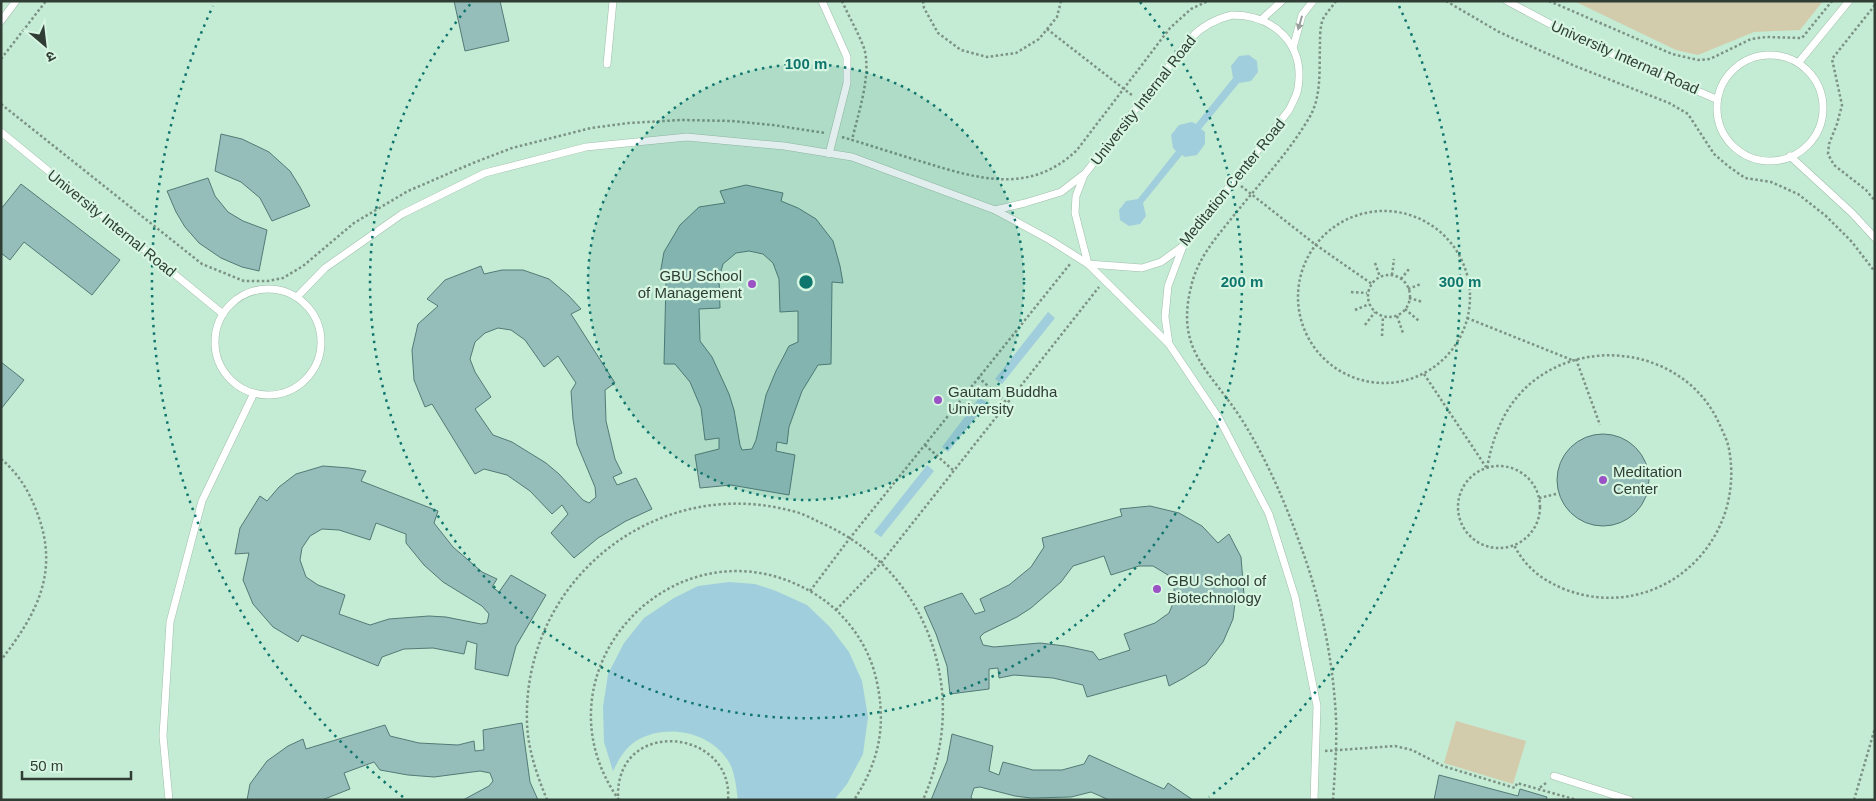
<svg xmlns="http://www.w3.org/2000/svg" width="1876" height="801" viewBox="0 0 1876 801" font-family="Arial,'Noto Sans Devanagari',sans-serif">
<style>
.built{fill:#c4ebd3}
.green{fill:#d3ccac}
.water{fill:#a1cedc}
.building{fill:#95bdb9;stroke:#547a76;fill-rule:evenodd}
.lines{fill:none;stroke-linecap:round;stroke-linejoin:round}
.lane-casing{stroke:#9fbeab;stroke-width:8}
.path{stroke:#7c9284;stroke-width:2.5;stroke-dasharray:2.5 2.5;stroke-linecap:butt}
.lane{stroke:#fff;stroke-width:7}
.oneway{fill:#989e9a}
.ring{fill:none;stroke:#0f766e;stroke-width:2.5;stroke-dasharray:2.5 5}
.poi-dot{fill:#9b52c5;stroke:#d6f6e2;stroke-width:2}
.labels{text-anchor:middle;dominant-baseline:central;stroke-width:4.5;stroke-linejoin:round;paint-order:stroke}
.street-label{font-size:15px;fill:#303d35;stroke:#d6f6e2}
.poi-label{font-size:15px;fill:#303d35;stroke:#d6f6e2;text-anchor:start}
.centre{fill:#0f766e;stroke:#d6f6e2;stroke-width:2.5}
.ring-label{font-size:15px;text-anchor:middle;font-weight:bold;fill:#0f766e;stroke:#d6f6e2;stroke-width:4.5;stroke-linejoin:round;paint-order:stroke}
</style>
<rect width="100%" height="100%" fill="#d6f6e2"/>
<rect class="built" x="1" y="1" width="1874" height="799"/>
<g class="green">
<path d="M1574 1H1823L1800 30 1754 32 1698 55 1676 50Z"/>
<path d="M1456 721 1526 741 1513 784 1444 763Z"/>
</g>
<g class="water">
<path d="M1249 55 1257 61 1258 72 1251 81 1239 83 1201 129 1205 132V144L1197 155 1185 157 1182 155 1143 203 1146 216 1140 224 1129 226 1120 220 1119 210 1126 201 1138 199 1176 151 1173 148 1171 135 1179 125 1192 122 1196 124 1233 78 1231 66 1239 56Z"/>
<path d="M1048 312 1055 318 1002 384 995 379Z"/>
<path d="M980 397 987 403 948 452 942 447Z"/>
<path d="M927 465 934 471 881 537 874 532Z"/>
<path d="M729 582 755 584 776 591 807 605 830 627 849 652 862 681 868 717 863 754 847 784 834 800H738C736 786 735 770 727 759 708 731 665 723 636 741 625 748 619 759 613 771L604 742 603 707 608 674 624 643 644 618 674 598 698 586Z"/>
</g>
<g class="building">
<path d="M454 1H500L509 41 465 51Z"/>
<path d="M221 134 242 139 269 152 290 171 300 187 310 206 272 221 260 198 241 182 215 171Z"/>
<path d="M208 178 215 196 228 212 243 221 267 230 259 271 242 267 221 258 199 243 185 227 176 212 167 191Z"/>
<path d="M21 184 120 260 92 295 24 242 10 260 1 253V209Z"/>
<path d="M746 185 783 193 781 201 798 208 816 219 833 241 840 266 843 283 832 282 831 364 818 365 802 391 789 427 787 444 777 442 776 451 795 455 789 495 731 485 700 488 695 455 719 449V438L705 440 701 408 690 382 675 364H664L666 281 659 280 664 252 680 225 699 207 725 203 720 191ZM749 251 763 254 773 263 779 279 780 312 798 311V342L789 346 776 371 766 395 756 440 752 449 742 450 740 445 734 410 729 394 712 357 700 341 699 309 720 308 719 278 723 264 736 253Z"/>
<path d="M481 266 484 274 502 270H523L549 279 569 296 581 309 571 314 615 383 605 390 606 421 615 459 622 473 613 477 617 485 636 478 652 509 626 521 598 538 574 558 551 533 568 514 562 505 552 514 530 491 507 475 484 469 475 474 432 404 425 407 414 380 412 350 418 324 438 306 427 299 445 280ZM498 328 511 330 525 340 544 367 558 356 576 383 571 391 573 419 577 444 595 487 596 497 589 503 583 500 559 474 546 463 512 442 493 435 475 409 491 397 475 372 470 359 475 342 485 333Z"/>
<path d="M1 362 24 380 1 409Z"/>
<circle cx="1603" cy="480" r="46"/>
<path d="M323 466 349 468 366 471 361 481 438 511 434 523 453 547 482 572 497 579 492 587 499 592 511 575 546 595 516 646 508 676 475 669 477 644 467 641 464 654 433 648 404 649 382 657 378 666 302 635 298 642 273 627 253 604 243 580 249 553 235 554 240 528 260 496 267 501 279 487 296 474ZM376 523 406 534V543L424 565 443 582 482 606 489 614 487 623 481 624 446 617 429 616 389 619 370 625 339 614 345 595 318 585 306 577 300 560 302 548 310 536 322 529 339 530 370 540Z"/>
<path d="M1150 506 1179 513 1202 526 1218 543 1229 534 1241 557 1244 595H1236L1233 619 1223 642 1206 664 1184 678 1169 686 1166 675 1087 697 1083 685 1053 678 1014 675 999 678 998 668 989 669V689L950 694 947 666 936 634 924 607 962 593 975 614 985 611 980 599 1009 585 1031 567 1044 547 1042 538 1122 516 1120 509ZM1104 556 1111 575 1139 566H1153L1168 575 1174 587V601L1169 613 1155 623 1124 634 1130 650 1099 660 1093 652 1065 646 1040 643 994 647 983 645 980 637 984 633 1017 617 1031 608 1061 582 1073 566Z"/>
<path d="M522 723 530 782 538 800H463L489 786 493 781 490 773 480 771 434 777 408 775 380 770 374 762 344 773 350 789 322 800H247L250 784 267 761 288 746 303 739 306 749 385 725 390 736 419 743 458 745 474 741 475 751 484 750 483 730Z"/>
<path d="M952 734 993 746 989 771 999 775 1003 762 1033 770H1062L1084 764 1089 755 1164 789 1168 783 1193 800H1109L1091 792 1071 797 1031 798 1015 796 980 787 974 788 971 797 973 800H931L947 761Z"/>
<path d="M1439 775 1518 796 1520 789 1547 797 1546 800H1434Z"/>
</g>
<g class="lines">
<defs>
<g id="lane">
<path d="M822 1 847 57V83L829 154"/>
<path d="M1507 1 1584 42 1716 99"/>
<path d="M1232 15C1275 15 1305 45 1298 88 1297 96 1292 103 1289 110L1183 246 1161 262 1142 268 1088 264 1075 213 1076 196 1084 175 1191 38C1203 25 1216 19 1232 15Z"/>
<path d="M1262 19 1282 1"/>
<path d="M1 21 16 1"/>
<path d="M1293 48 1302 15 1313 1"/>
<circle cx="1770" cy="108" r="53"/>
<path d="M1799 62 1849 1"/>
<path d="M607 64 613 1"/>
<path d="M1 132 223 314"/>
<path d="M1790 156 1852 213 1875 238"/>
<path d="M995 210 1025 203 1061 192 1083 175"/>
<circle cx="268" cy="342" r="53"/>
<path d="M297 297 325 268 402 214 485 173 586 147 687 137 784 146 852 157 995 210 1050 240 1088 264 1169 344 1220 420 1269 514 1295 597 1317 706 1314 800"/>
<path d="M1169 344 1165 317 1168 286 1183 246"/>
<path d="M1554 776 1630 800"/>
<path d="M169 800 163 736 170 622 202 501 254 393"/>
</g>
</defs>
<use href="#lane" class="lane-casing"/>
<g class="path">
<path d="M842 1C849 17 858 32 864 48 872 74 858 114 852 140"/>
<path d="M923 1 924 8 938 33 961 50 987 57 1016 53 1039 39 1057 17 1061 1"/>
<path d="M1446 1 1499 32 1575 66 1669 103 1688 114 1714 154 1728 166 1745 178 1771 182 1798 194 1826 216 1852 242 1875 272"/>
<path d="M1549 1 1672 54 1698 60 1710 59 1751 39 1766 37 1802 38 1832 1"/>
<path d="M1875 5 1832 59 1842 105 1837 124 1829 144 1828 154 1834 165 1866 190 1875 201"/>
<path d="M1047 29 1133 96"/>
<path d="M1 59 46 1"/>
<path d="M1 104 202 264 244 281H268L283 278 303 266 354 223 408 191 473 163 512 148 591 128 629 123 681 120 731 121 773 125 825 133"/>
<path d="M842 137C869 145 896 154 923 162 978 179 1030 195 1077 150L1170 28 1191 9 1208 1"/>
<path d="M1241 186 1316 245 1372 284"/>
<circle cx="1384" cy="297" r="86"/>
<path d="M1375 263 1380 277"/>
<path d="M1392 275 1394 259"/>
<circle cx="1389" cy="296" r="21"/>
<path d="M1401 279 1409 269"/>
<path d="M1408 289 1421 284"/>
<path d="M1351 292 1367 293"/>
<path d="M1409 298 1423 302"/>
<path d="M1405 309 1419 321"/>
<path d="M1355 310 1369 304"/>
<path d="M1397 316 1403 333"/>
<path d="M1467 318 1572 360"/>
<path d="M1365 325 1375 312"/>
<path d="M1382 336 1383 316"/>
<path d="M1576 359 1600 425"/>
<path d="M1424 374 1486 467"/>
<path d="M978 377 1007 403"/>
<path d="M925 445 954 471"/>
<path d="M1 459C16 471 27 488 34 505 61 567 40 610 1 660"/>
<circle cx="1499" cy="507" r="41"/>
<path d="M1487 468C1493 435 1505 405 1531 383 1590 334 1685 352 1718 421 1722 430 1727 439 1729 449 1747 545 1656 625 1564 589 1542 580 1525 567 1514 545"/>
<path d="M1539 498 1556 494"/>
<path d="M810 591 850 538 1070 264"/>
<path d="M836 610 881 563 1099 287"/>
<path d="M1325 751 1395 746 1412 750 1443 766 1515 788 1517 783 1538 789"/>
<path d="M1546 783 1538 789 1577 800"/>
<path d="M618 796C617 716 734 729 728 800"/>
<path d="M547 800C537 775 528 750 527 723 522 581 655 474 792 511 802 513 811 518 819 522 869 543 908 583 928 633 950 689 947 745 923 800"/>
<path d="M619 800C527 670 679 511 815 594 844 612 866 641 875 674 887 721 881 759 854 800"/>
<path d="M1333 800C1335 768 1338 735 1335 703 1331 649 1319 595 1300 544 1285 502 1266 458 1242 420 1211 371 1175 352 1191 287 1197 260 1214 240 1231 219 1257 186 1288 154 1309 118 1322 97 1319 69 1320 45 1320 37 1320 26 1323 19 1326 13 1332 7 1336 1"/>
<path d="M1854 800 1875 728"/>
</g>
<use href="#lane" class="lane"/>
</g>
<defs><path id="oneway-solid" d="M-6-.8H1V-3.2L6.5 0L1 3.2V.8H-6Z" transform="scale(1.25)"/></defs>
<use class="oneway" href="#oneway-solid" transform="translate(1300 23) rotate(106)"/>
<circle cx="806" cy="282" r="218" fill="#0f766e" fill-opacity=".12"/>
<g class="ring">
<circle cx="806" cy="282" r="218"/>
<path d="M1140 2A436 436 0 1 1 472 2"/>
<path d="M403 797A654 654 0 0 1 213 6M1399 6A654 654 0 0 1 1209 797"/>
</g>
<g class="poi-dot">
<circle cx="752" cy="284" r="5"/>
<circle cx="938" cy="400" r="5"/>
<circle cx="1603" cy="480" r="5"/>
<circle cx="1157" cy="589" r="5"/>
</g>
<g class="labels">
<g class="street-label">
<text transform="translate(1625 57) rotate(24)">University Internal Road</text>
<text transform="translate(1143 100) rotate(-52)">University Internal Road</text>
<text transform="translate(1232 182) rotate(-51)">Meditation Center Road</text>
<text transform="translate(112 223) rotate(39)">University Internal Road</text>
</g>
<g class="poi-label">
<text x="742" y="275" text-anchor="end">GBU School<tspan x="742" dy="17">of Management</tspan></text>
<text x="948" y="391">Gautam Buddha<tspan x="948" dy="17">University</tspan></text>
<text x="1613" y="471">Meditation<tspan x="1613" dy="17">Center</tspan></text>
<text x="1167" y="580">GBU School of<tspan x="1167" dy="17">Biotechnology</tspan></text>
</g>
</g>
<circle cx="806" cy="282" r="8" class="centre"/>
<g class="ring-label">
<text x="806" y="69">100 m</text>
<text x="1242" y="287">200 m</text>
<text x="1460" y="287">300 m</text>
</g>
<rect width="1876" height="801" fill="none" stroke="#303d35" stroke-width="5"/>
<g transform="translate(45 45) rotate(152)" stroke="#d6f6e2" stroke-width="4" paint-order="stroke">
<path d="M0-4L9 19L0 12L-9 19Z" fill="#303d35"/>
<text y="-8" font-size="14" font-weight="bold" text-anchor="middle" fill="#303d35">उ</text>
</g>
<path d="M22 771v8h109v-8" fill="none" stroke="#303d35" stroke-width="2.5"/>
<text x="30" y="771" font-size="15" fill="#303d35" stroke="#d6f6e2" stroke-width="4" paint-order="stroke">50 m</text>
</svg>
